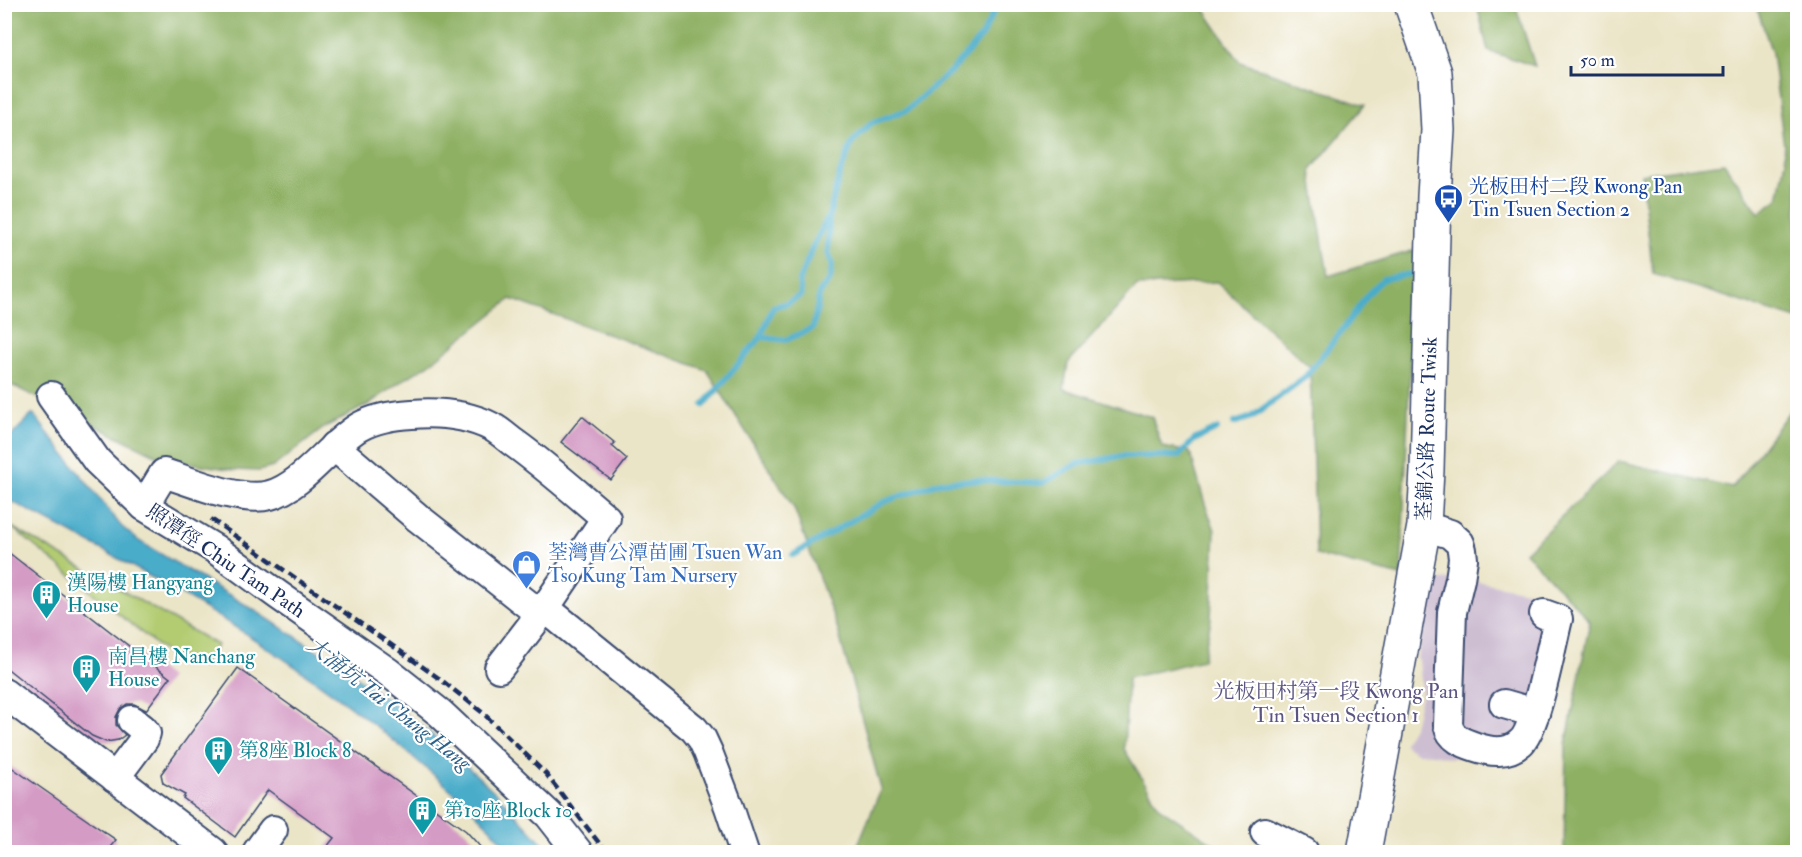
<svg xmlns="http://www.w3.org/2000/svg" width="1802" height="857" viewBox="0 0 1802 857" font-family="'IM FELL Double Pica','Noto Serif TC',serif">
<style>
.industrial{fill:#cdbed2}
.green{fill:#b3cc72;stroke:#677e68;stroke-width:1.5}
.forest{fill:#8eb064;stroke:#547061;stroke-width:1.5}
.water{fill:#4aacc9;stroke:#326e94;stroke-width:1.5}
.lines{fill:none;stroke-linecap:round;stroke-linejoin:round}
.stream{stroke:#4aacc9;stroke-width:6}
.building{fill:#d49bc5}
.minor-casing{stroke:#3a4a6e;stroke-width:32}
.major-casing{stroke:#3a4a6e;stroke-width:36}
.minor{stroke:#fff;stroke-width:28}
.major{stroke:#fff;stroke-width:33}
.rail{stroke:#1b2f5e;stroke-width:4.5;stroke-dasharray:9 4.5;stroke-linecap:butt}
.labels{text-anchor:middle;dominant-baseline:central;stroke-width:4.5;stroke-linejoin:round;paint-order:stroke}
.transit-label{font-size:20px;fill:#164399;stroke:#fff;text-anchor:start}
.street-label{font-size:20px;fill:#1b2f5e;stroke:#fff}
.shop-label{font-size:20px;fill:#366cbe;stroke:#fff;text-anchor:start}
.culture-label{font-size:20px;fill:#0d838f;stroke:#fff;text-anchor:start}
.neighbourhood-label{font-size:21px;fill:#5c5582;stroke:#fff}
.water-label{font-size:21px;font-style:italic;fill:#2e6189;stroke:#fff}
</style>
<rect width="100%" height="100%" fill="#fff"/>
<filter id="ink" filterUnits="userSpaceOnUse"><feTurbulence type="fractalNoise" baseFrequency=".0167" numOctaves="2"/><feDisplacementMap in="SourceGraphic" scale="12" xChannelSelector="R" yChannelSelector="G"/><feConvolveMatrix kernelMatrix="1 2 1 2 8 2 1 2 1" color-interpolation-filters="sRGB"/></filter>
<filter id="wash" filterUnits="userSpaceOnUse"><feTurbulence type="fractalNoise" baseFrequency=".008" numOctaves="4" result="noise"/><feDisplacementMap in="SourceGraphic" scale="24" xChannelSelector="R" yChannelSelector="G"/><feGaussianBlur stdDeviation="1.35" result="paint"/><feColorMatrix in="noise" values="0 0 0 0 0 0 0 0 0 0 0 0 0 0 0 0 0 1.4 0 .05"/><feComposite in="paint" operator="in"/></filter>
<g filter="url(#wash)">
<rect width="100%" height="100%" fill="#ebe5c8"/>
<path class="industrial" d="M1467 579 1536 593 1555 599 1563 603 1568 610 1538 730 1461 757 1451 758 1433 754 1418 753 1403 744 1415 723 1422 692 1419 660 1417 659 1434 580Z"/>
<path class="green" d="M10 526 217 645 203 667 168 654Z"/>
<g class="forest">
<path d="M4 5H1201L1240 62 1365 105 1311 170 1328 276 1415 250 1401 576 1316 555 1310 367 1217 282 1137 286 1068 363 1064 389 1152 417 1162 447 1190 452 1205 504 1215 530 1211 619 1203 660 1128 678 1124 749 1160 808 1226 852H855L881 789 838 630 794 508 707 370 511 299 428 365 400 382 369 404 325 427 273 467 259 471 234 470 164 459 5 382Z"/>
<path d="M1477 5H1519L1516 7 1535 66 1488 51Z"/>
<path d="M1756 5H1797V319L1653 274 1641 174 1724 163 1759 213 1778 199 1786 161 1772 53Z"/>
<path d="M1797 401V852H1564L1566 745 1590 621 1525 552 1619 461 1732 488Z"/>
</g>
<path class="water" d="M33 414 121 526 139 541 251 608 340 665 386 698 436 738 496 793 551 852H511C479 812 439 779 400 746 280 645 143 570 5 498V442Z"/>
<g class="lines">
<g class="stream">
<path d="M761 337 773 307 788 303 801 295 799 281 813 247 827 219"/>
<path d="M704 405 761 337 786 340 813 328 820 292 830 280 832 264 828 252 829 215 840 173 852 143 871 123 907 110 952 70 981 37 998 4"/>
<path d="M1234 423 1252 417 1305 377 1344 328 1368 294 1383 279 1410 274"/>
<path d="M793 555 884 502 940 482 975 480 1043 483 1077 464 1122 456H1179L1194 440 1217 429"/>
</g>
</g>
<g id="blocks">
<g class="building">
<path d="M582 416 615 443 612 446 627 459 611 480 561 442Z"/>
<path d="M4 549 170 678 146 710 134 704H127L120 709 116 717V725L125 735 118 740 106 742 92 736 4 666Z"/>
<path d="M238 668 466 831 485 852H323L334 838 268 790 235 837 183 798 185 795 163 783 161 774Z"/>
<path d="M4 762 74 811 116 840 106 852H4Z"/>
</g>
</g>
</g>
<g filter="url(#ink)">
<use href="#blocks" fill-opacity="0" stroke="#3a4a6e" stroke-width="1.5"/>
<g class="lines">
<defs>
<g id="minor">
<path d="M51 396 97 461 144 506 215 549 278 595 388 672 440 713 549 815 578 852"/>
<path d="M334 446 418 518 540 614"/>
<path d="M144 506 164 473C192 482 241 503 270 495 303 486 329 445 359 427 375 418 394 415 412 414 438 412 468 415 492 427 500 431 507 438 514 443 546 466 576 493 606 518L545 608 499 668"/>
<path d="M1424 526 1450 534 1460 543 1462 550 1463 559 1460 579 1452 612 1448 725C1451 739 1464 743 1476 747 1490 752 1508 754 1520 743 1536 731 1552 642 1558 619L1544 614"/>
<path d="M545 608 694 729 702 739 708 752 729 807 744 852"/>
<path d="M4 693 213 852"/>
<path d="M1504 704 1535 713"/>
<path d="M115 778 144 739 146 733 143 729 132 720"/>
<path d="M1265 832 1304 852"/>
<path d="M257 852 273 830"/>
</g>
<path id="major" d="M1364 852 1424 526 1427 470 1434 196 1438 130 1435 73 1411 4"/>
</defs>
<use href="#minor" class="minor-casing"/>
<use href="#major" class="major-casing"/>
<use href="#minor" class="minor"/>
<use href="#major" class="major"/>
<path class="rail" d="M211 519 440 679 483 713 546 774 606 852"/>
</g>
</g>
<defs>
<symbol id="bus-pin" viewBox="-11 -11 22 30"><path d="M0 17L-7.5 6A9.5 9.5 0 1 1 7.5 6Z" fill="#1a4fb4" stroke="#fff"/><path d="M-5-6H5V4H4V6H2V4H-2V6H-4V4H-5ZM-3.5-4V0h7V-4ZM-3.5 1.2v1.5H-2V1.2ZM2 1.2v1.5H3.5V1.2Z" fill="#fff"/></symbol>
<symbol id="shop-pin" viewBox="-11 -11 22 30"><path d="M0 17L-7.5 6A9.5 9.5 0 1 1 7.5 6Z" fill="#3f7fe0" stroke="#fff"/><path d="M-5-2.5h2.3a2.7 3.5 0 0 1 5.4 0H5L5.5 6h-11ZM-1.5-2.5h3a1.5 2.3 0 0 0-3 0Z" fill="#fff"/></symbol>
<symbol id="building-pin" viewBox="-11 -11 22 30"><path d="M0 17L-7.5 6A9.5 9.5 0 1 1 7.5 6Z" fill="#0f9aa8" stroke="#fff"/><path d="M-4-6H4V6H1V3H-1V6H-4ZM-2.5-4.3h1.7v1.8h-1.7ZM.8-4.3h1.7v1.8H.8ZM-2.5-1h1.7V.8h-1.7ZM.8-1h1.7V.8H.8Z" fill="#fff"/></symbol>
</defs>
<g fill-rule="evenodd">
<use href="#bus-pin" x="1432" y="182" width="33" height="45"/>
<use href="#shop-pin" x="510" y="548" width="33" height="45"/>
<use href="#building-pin" x="30" y="578" width="33" height="45"/>
<use href="#building-pin" x="70" y="652" width="33" height="45"/>
<use href="#building-pin" x="202" y="734" width="33" height="45"/>
<use href="#building-pin" x="406" y="794" width="33" height="45"/>
</g>
<g class="labels">
<g class="transit-label">
<text x="1469" y="186">光板田村二段 Kwong Pan<tspan x="1469" dy="23">Tin Tsuen Section 2</tspan></text>
</g>
<g class="street-label">
<text transform="translate(1427 429) rotate(-88)">荃錦公路 Route Twisk</text>
<text transform="translate(226 561) rotate(34)">照潭徑 Chiu Tam Path</text>
</g>
<g class="shop-label">
<text x="548" y="552">荃灣曹公潭苗圃 Tsuen Wan<tspan x="548" dy="23">Tso Kung Tam Nursery</tspan></text>
</g>
<g class="culture-label">
<text x="67" y="582">漢陽樓 Hangyang<tspan x="67" dy="23">House</tspan></text>
<text x="108" y="656">南昌樓 Nanchang<tspan x="108" dy="23">House</tspan></text>
<text x="239" y="750">第8座 Block 8</text>
<text x="444" y="810">第10座 Block 10</text>
</g>
<g class="neighbourhood-label">
<text x="1336" y="691">光板田村第一段 Kwong Pan<tspan x="1336" dy="24">Tin Tsuen Section 1</tspan></text>
</g>
<g class="water-label">
<text transform="translate(389 704) rotate(38)">大涌坑 Tai Chung Hang</text>
</g>
</g>
<rect width="1802" height="857" fill="none" stroke="#fff" stroke-width="24"/>
<path d="M1571 66v9h152v-9" fill="none" stroke="#1b2f5e" stroke-width="3"/>
<text x="1580" y="66" font-size="18" fill="#1b2f5e" stroke="#ffffff" stroke-width="4.5" paint-order="stroke">50 m</text>
</svg>
